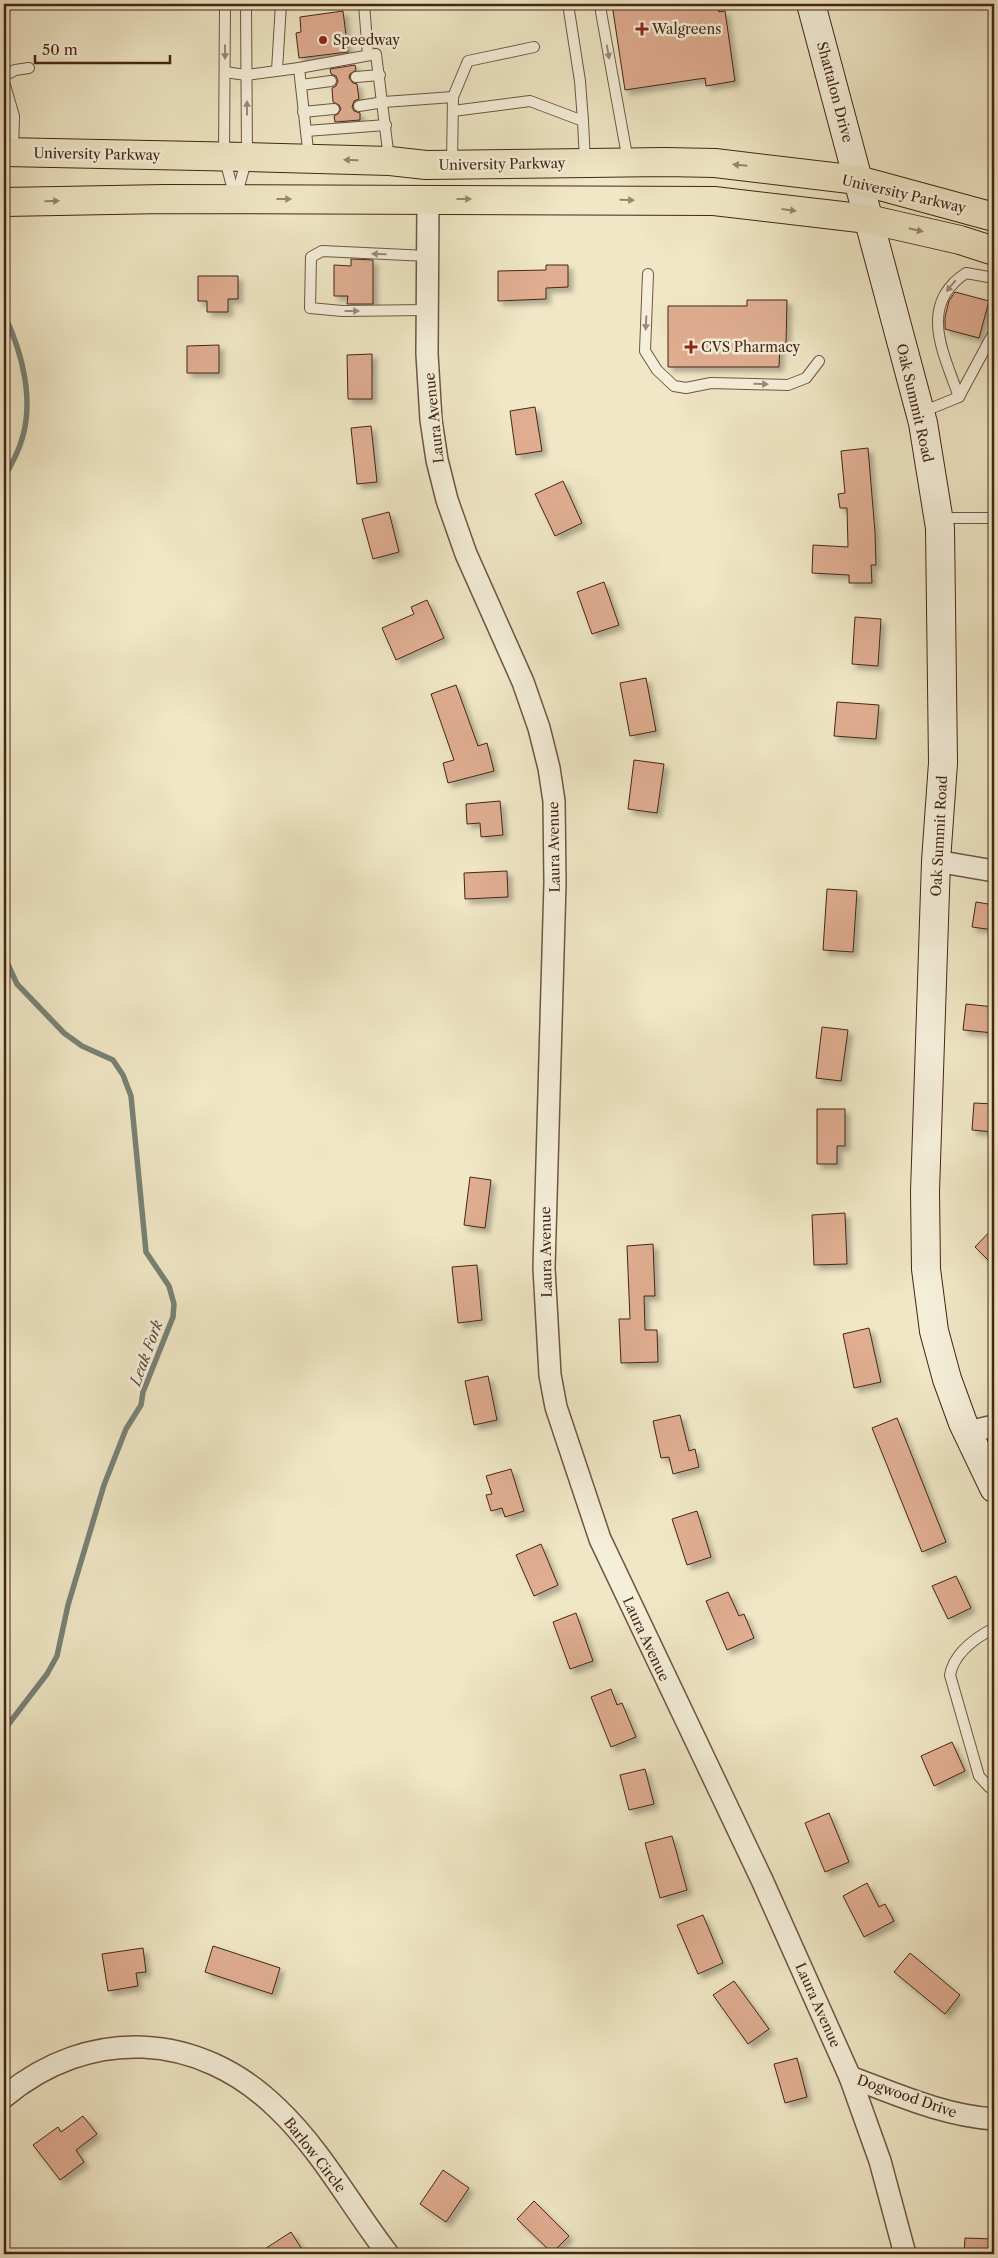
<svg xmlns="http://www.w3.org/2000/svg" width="998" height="2258" viewBox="0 0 998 2258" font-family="'Libre Caslon Text',serif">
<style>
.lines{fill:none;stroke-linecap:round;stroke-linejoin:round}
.stream{stroke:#788276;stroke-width:5.5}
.building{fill:#e0ad91;stroke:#442615;filter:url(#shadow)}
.service-casing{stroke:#6f5641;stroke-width:12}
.minor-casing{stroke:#6f5641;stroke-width:24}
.secondary-casing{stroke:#442615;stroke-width:30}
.primary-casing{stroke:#442615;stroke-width:30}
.service{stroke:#f5efda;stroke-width:10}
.minor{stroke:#f5efda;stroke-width:21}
.secondary{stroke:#f5efda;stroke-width:28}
.primary{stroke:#f0e7c6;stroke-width:28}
.oneway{fill:#9c8a78}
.oneway2{fill:#9a866e}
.poi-dot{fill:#8f2418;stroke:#f5efda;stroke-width:2}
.labels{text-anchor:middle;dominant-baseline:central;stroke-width:5;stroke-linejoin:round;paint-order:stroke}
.poi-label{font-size:14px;fill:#442615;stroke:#f5efda;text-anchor:start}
.street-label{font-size:14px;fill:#442615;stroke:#f5efda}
.water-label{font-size:15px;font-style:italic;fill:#5a4c3e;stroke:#f5efda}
</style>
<defs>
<filter id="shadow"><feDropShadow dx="4.5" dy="4.5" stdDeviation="2.5" flood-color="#0004"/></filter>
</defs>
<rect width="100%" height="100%" fill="#f0e7c6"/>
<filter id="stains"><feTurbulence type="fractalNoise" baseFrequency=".004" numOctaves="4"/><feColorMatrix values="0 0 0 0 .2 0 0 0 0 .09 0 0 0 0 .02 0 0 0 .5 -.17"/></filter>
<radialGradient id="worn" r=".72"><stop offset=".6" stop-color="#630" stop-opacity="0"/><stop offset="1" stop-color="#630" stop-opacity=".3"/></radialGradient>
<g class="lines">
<g class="stream">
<path d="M4 314C22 352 36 402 20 445 16 457 9 468 4 479"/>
<path d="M4 956 17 984 64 1033 82 1046 113 1060 123 1075 131 1096 146 1252 169 1286 174 1304 173 1317 143 1392 141 1405 126 1429 104 1485 68 1605 57 1656 47 1674 4 1730"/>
</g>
</g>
<g class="building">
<path d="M612 4H718L719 12 725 11 735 81 706 86 705 78 625 90Z"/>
<path d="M343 11 348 52 299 58 296 33 301 32 300 17Z"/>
<path d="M355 65 356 70 350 74 349 78 353 83 357 84 359 99 354 101 352 107 354 111 360 113V120L335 122 334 116 338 114 341 109 339 105 333 102 332 88 336 86 338 81 336 76 331 74 330 69Z"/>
<path d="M351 259 373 260V304H347L348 296H334V265L351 266Z"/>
<path d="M546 265H568V287L546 288V299L498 301V271L546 270Z"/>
<path d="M198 276H238V299H228V312H207V301H198Z"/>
<path d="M955 292 989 301 979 338 945 329V317L949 301Z"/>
<path d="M747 300H787L786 343H780L779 367H668V306H747Z"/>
<path d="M219 345V373H187V346Z"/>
<path d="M372 354V399H348L347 355Z"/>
<path d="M535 407 542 451 516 455 510 411Z"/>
<path d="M371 426 377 482 357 484 351 428Z"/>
<path d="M868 448 875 532 876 565H871L872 583H849V575L812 573 813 545 848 547 847 508H840L838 494 845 493 841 451Z"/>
<path d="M563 481 582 523 555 536 535 494Z"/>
<path d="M389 512 399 552 373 559 362 519Z"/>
<path d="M604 582 619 625 592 634 577 592Z"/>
<path d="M427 600 444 638 396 660 382 628 414 614 411 607Z"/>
<path d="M855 617 881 619 878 666 852 664Z"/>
<path d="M646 678 656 731 630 736 620 683Z"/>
<path d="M456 685 478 746 487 743 494 771 448 783 443 763 454 760 431 694Z"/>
<path d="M837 702 879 705 876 739 834 736Z"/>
<path d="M634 760 664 764 657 813 628 809Z"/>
<path d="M500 801 503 835 481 837 480 823 467 824 466 804Z"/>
<path d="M507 871 508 897 465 899 464 873Z"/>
<path d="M827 889 857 891 853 952 823 950Z"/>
<path d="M976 902 994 905V930L972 927Z"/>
<path d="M966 1004 994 1007V1033L963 1030Z"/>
<path d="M822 1027 848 1030 841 1081 816 1078Z"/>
<path d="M974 1103 994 1104V1132L972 1130Z"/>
<path d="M817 1109H845V1146H837V1164H817Z"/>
<path d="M470 1177 491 1180 485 1228 464 1225Z"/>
<path d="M845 1213 847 1264 814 1265 812 1215Z"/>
<path d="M994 1227V1266L975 1247Z"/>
<path d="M653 1244 655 1296H644L645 1330H657L658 1362 621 1363 619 1319H630L627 1246Z"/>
<path d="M477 1265 482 1320 458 1323 452 1267Z"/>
<path d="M869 1328 881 1382 854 1388 843 1334Z"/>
<path d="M488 1376 497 1420 474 1425 465 1381Z"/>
<path d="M680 1415 689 1451 695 1449 699 1467 673 1474 669 1457 661 1458 653 1421Z"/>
<path d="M897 1418 946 1542 922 1552 872 1428Z"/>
<path d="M511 1469 524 1511 505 1517 502 1508 491 1511 486 1495 492 1494 486 1476Z"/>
<path d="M697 1511 711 1557 687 1565 672 1519Z"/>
<path d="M541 1544 558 1585 534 1596 516 1555Z"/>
<path d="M956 1576 971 1608 948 1619 932 1586Z"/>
<path d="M728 1592 739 1616 744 1614 754 1638 727 1650 706 1601Z"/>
<path d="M576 1613 593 1661 570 1669 553 1622Z"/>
<path d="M611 1689 617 1705 622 1703 636 1737 611 1747 591 1697Z"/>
<path d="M952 1742 965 1771 934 1786 921 1756Z"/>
<path d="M645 1769 654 1804 629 1810 620 1775Z"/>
<path d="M829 1813 849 1862 825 1872 805 1823Z"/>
<path d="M672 1836 687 1890 660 1898 645 1843Z"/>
<path d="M867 1883 879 1907 885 1904 894 1921 864 1937 843 1896Z"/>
<path d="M703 1915 723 1963 698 1974 677 1925Z"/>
<path d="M213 1946 280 1968 272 1994 205 1972Z"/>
<path d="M143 1948 146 1972 136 1973 138 1986 108 1991 102 1954Z"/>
<path d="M910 1953 960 1995 945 2014 894 1972Z"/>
<path d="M734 1981 769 2029 748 2044 713 1995Z"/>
<path d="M797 2058 807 2097 785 2103 774 2064Z"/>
<path d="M83 2116 97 2134 76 2150 84 2162 60 2180 33 2145 58 2127 61 2132Z"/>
<path d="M443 2170 469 2188 446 2222 420 2204Z"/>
<path d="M534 2201 569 2236 552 2253 517 2219Z"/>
<path d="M291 2232 305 2254H257Z"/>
<path d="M965 2238 993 2239 992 2254H964Z"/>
</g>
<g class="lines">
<defs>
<g id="service">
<path d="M225 4 224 156 235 198"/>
<path d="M364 4 368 55"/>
<path d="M568 4 580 81 583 121"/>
<path d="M602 4 601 12 628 161"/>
<path d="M277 70 281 4"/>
<path d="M225 72 246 75 299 68"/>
<path d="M4 76 15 70 29 68"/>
<path d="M356 77 380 75"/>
<path d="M4 82 14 116 13 152"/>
<path d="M301 85 331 81"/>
<path d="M359 106 384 102 453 97"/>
<path d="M453 111 530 101 583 121 585 162"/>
<path d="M303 112 334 109"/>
<path d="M306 131 386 125"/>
<path d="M309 159 299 68 376 54 389 159"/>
<path d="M452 163 453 97 468 61 534 47"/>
<path d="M236 198 247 157 246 4"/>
<path d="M648 274 645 351 657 370 674 386 686 388 711 383 788 385 806 378 819 361"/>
<path d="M428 310 342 311 310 308 311 257 322 251 428 256"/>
<path d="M959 397C944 354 917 305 966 273L994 278"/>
<path d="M922 412 959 397 994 332"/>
<path d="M939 518H994"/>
<path d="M994 1628C975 1638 954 1653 950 1675L979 1776 989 1787 994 1789"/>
</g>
<g id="minor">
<path d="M428 199 427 354 431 420 437 460 447 500 466 554 523 682 539 728 549 768 554 801 555 883 544 1268 550 1375 556 1407 600 1539 762 1880 850 2077 880 2161 905 2254"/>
<path d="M936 861 994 871"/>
<path d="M968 1432 994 1426"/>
<path d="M850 2077C896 2094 944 2116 994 2119"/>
<path d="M4 2097C89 2026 199 2031 278 2109 322 2151 351 2206 388 2254"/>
</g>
<path id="secondary" d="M811 4 923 423 940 528 943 763 936 861 925 1192 926 1269 934 1331 947 1379 963 1423 994 1488"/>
<g id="primary">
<path d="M4 152 247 157 390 161 426 165 665 162 715 163 858 180 994 217"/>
<path d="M4 202 165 199 714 201 868 219 960 240 994 251"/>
</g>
</defs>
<use href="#service" class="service-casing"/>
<use href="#minor" class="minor-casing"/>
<use href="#secondary" class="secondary-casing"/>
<use href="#primary" class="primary-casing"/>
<use href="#service" class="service"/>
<use href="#minor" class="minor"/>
<use href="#secondary" class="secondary"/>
<use href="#primary" class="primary"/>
</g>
<defs><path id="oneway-solid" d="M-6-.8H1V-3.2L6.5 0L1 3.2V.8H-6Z" transform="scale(1.25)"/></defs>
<g class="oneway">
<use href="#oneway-solid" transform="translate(225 52) rotate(90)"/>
<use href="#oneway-solid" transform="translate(608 52) rotate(80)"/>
<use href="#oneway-solid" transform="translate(247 108) rotate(-90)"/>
<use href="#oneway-solid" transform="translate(379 254) rotate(-178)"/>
<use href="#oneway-solid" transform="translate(951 286) rotate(129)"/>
<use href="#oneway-solid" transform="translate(352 311)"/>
<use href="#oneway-solid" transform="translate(646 323) rotate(93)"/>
<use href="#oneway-solid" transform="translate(761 384) rotate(1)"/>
</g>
<g class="oneway2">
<use href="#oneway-solid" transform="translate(351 160) rotate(-179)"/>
<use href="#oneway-solid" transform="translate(740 165) rotate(-175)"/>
<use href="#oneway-solid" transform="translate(284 199)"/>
<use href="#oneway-solid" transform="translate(464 199)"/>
<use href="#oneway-solid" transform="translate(627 200) rotate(1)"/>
<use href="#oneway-solid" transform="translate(52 201) rotate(-1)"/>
<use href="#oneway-solid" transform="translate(789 210) rotate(7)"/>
<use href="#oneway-solid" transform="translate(916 230) rotate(13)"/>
</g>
<g class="poi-dot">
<path d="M639.5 21.5h5v5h5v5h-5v5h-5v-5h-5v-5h5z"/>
<circle cx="323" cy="40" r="5"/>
<path d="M688.5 339.5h5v5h5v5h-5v5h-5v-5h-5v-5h5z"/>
</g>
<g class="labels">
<g class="poi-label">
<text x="652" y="29">Walgreens</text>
<text x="333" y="40">Speedway</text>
<text x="701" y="347">CVS Pharmacy</text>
</g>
<g class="street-label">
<text transform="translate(835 92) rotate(75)">Shattalon Drive</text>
<text transform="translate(97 154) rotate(1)">University Parkway</text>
<text transform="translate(502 164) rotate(-1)">University Parkway</text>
<text transform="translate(904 194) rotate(13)">University Parkway</text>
<text transform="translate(915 403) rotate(77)">Oak Summit Road</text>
<text transform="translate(434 418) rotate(-96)">Laura Avenue</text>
<text transform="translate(939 836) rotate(-87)">Oak Summit Road</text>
<text transform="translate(554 847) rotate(-91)">Laura Avenue</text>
<text transform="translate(546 1252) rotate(-91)">Laura Avenue</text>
<text transform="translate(646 1639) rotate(65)">Laura Avenue</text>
<text transform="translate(818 2005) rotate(66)">Laura Avenue</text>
<text transform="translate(907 2096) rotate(19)">Dogwood Drive</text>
<text transform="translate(315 2155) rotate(52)">Barlow Circle</text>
</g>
<g class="water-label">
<text transform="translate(146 1353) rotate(-70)">Leak Fork</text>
</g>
</g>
<rect width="998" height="2258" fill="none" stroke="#f0e7c6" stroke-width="20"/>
<rect x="5" y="5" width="988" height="2248" fill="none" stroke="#442615" stroke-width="2.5"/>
<rect x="10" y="10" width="978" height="2238" fill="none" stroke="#442615"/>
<path d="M35 55v8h135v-8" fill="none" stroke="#442615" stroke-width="2.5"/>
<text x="42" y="55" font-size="15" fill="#442615" stroke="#f5efda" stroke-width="4" paint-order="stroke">50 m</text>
<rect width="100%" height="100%" filter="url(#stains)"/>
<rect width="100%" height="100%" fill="url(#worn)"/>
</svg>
